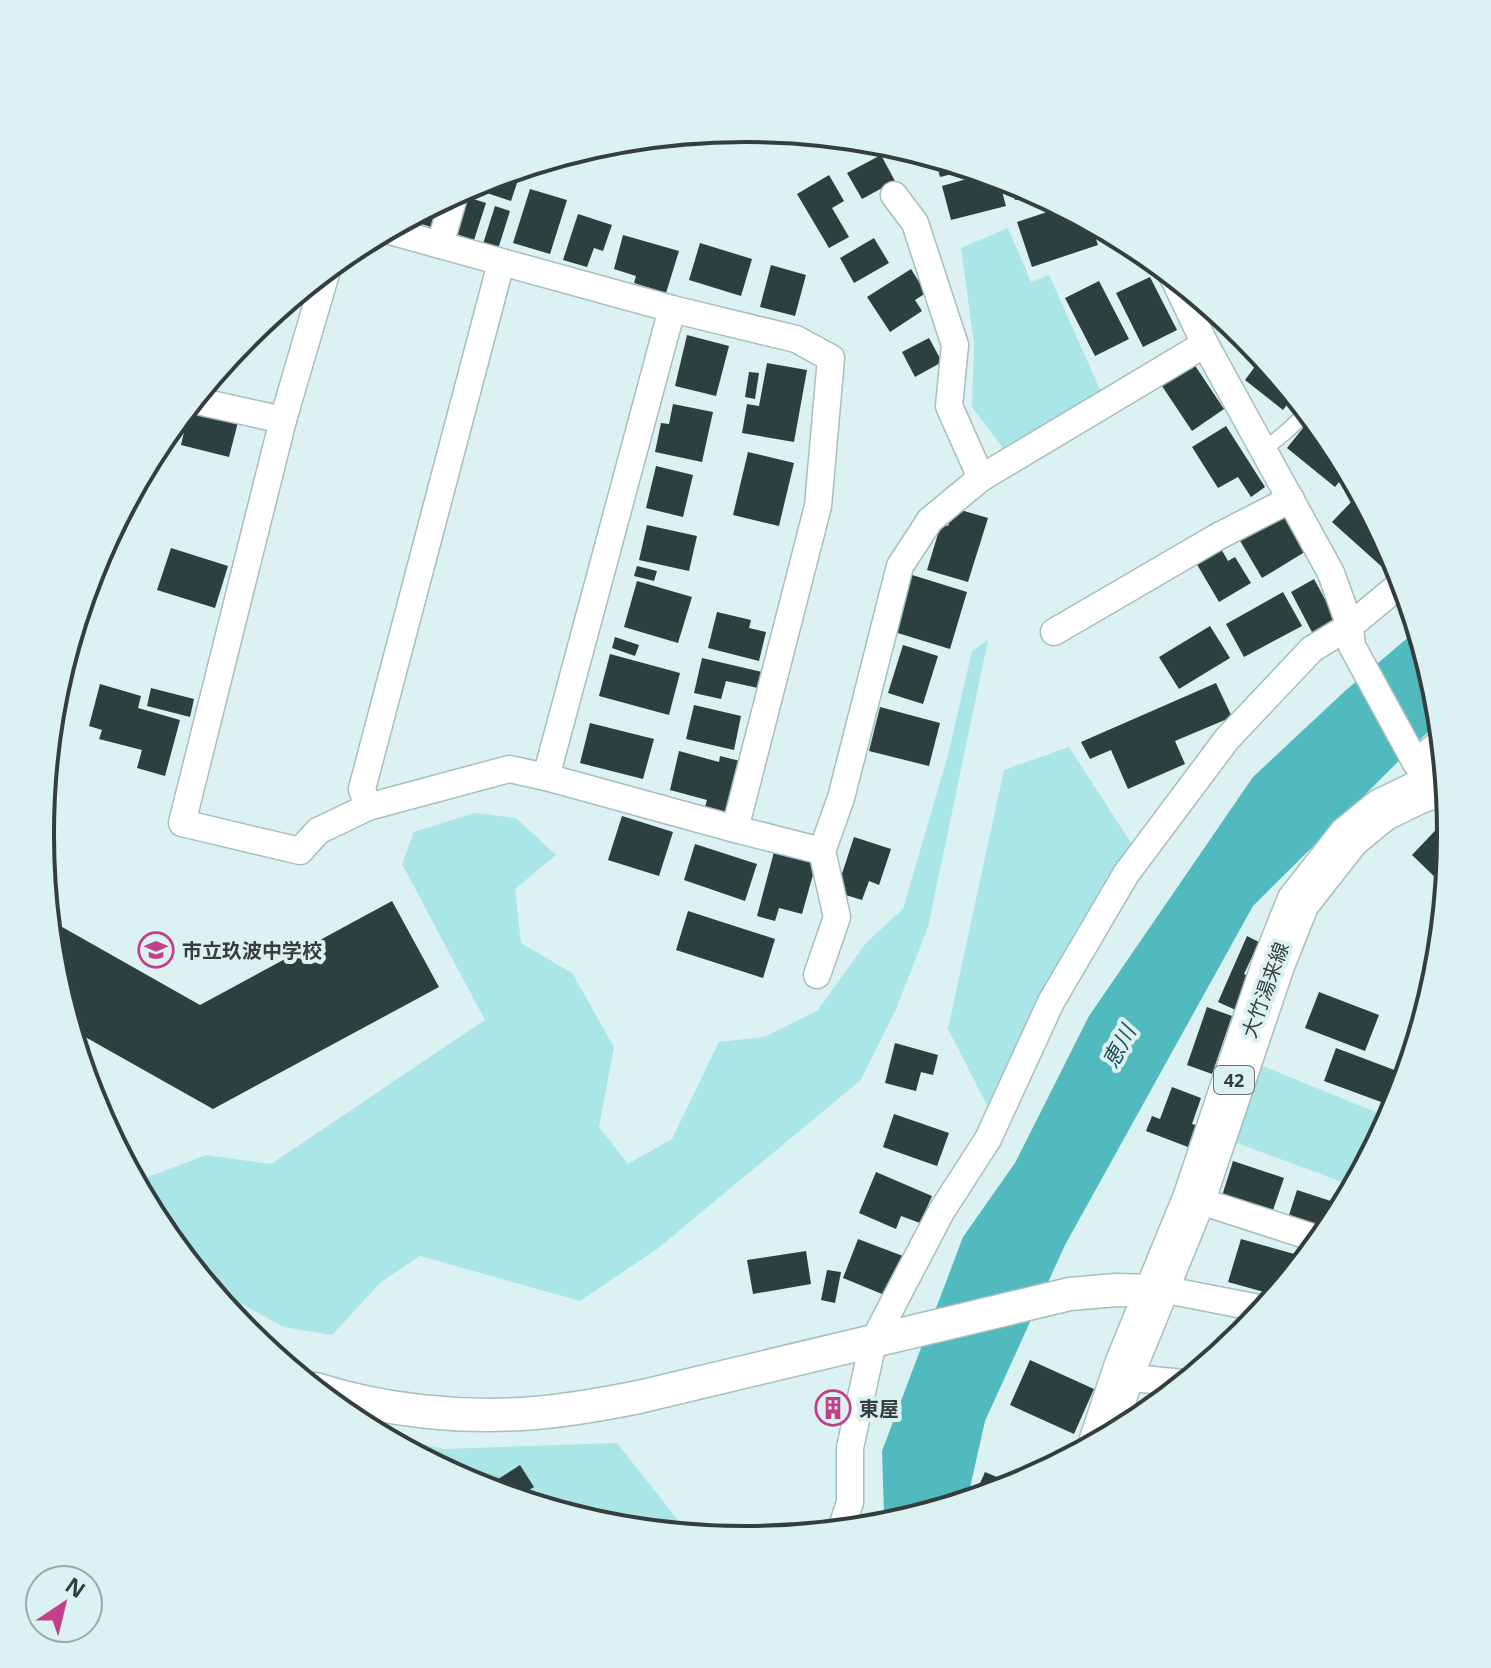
<svg xmlns="http://www.w3.org/2000/svg" width="1491" height="1668" viewBox="0 0 1491 1668" font-family="'Open Sans','Noto Sans JP',sans-serif">
<style>
.green{fill:#aae5e8}
.water{fill:#51babf}
.building{fill:#2d4040}
.lines{fill:none;stroke-linecap:round;stroke-linejoin:round}
.service-casing{stroke:#a8bebe;stroke-width:17}
.minor-casing{stroke:#a8bebe;stroke-width:29}
.tertiary-casing{stroke:#a8bebe;stroke-width:35}
.primary-casing{stroke:#a8bebe;stroke-width:45}
.service{stroke:#fff;stroke-width:14}
.minor{stroke:#fff;stroke-width:26}
.tertiary{stroke:#fff;stroke-width:32}
.primary{stroke:#fff;stroke-width:42}
.labels{text-anchor:middle;dominant-baseline:central;stroke-width:8;stroke-linejoin:round;paint-order:stroke}
.shield{fill:#dbf1f2;stroke:#677475;stroke-width:2}
.shield-label{font-size:18px;font-weight:bold;fill:#353e3f}
.poi-label{font-size:20px;font-weight:bold;fill:#353e3f;stroke:#dbf1f2;text-anchor:start}
.street-label{font-size:20px;fill:#353e3f;stroke:#dbf1f2}
.water-label{font-size:22px;font-style:italic;fill:#225153;stroke:#dbf1f2}
.rim{fill:none;stroke:#353e3f;stroke-width:4}
</style>
<rect width="100%" height="100%" fill="#dbf1f2"/>
<g class="green">
<path d="M1008 228 1031 282 1049 275 1106 403 1012 460 972 407 974 343 961 248Z"/>
<path d="M171 428 150 485 137 483 159 442Z"/>
<path d="M988 640 928 927 896 1009 861 1080 657 1249 580 1301 420 1256 381 1282 332 1335 284 1327 207 1285 159 1226 135 1182 206 1155 271 1164 485 1020 402 864 414 832 475 813 516 818 556 855 515 889 521 943 572 973 614 1047 599 1127 628 1164 672 1139 719 1042 764 1037 817 1011 866 943 903 909 948 755 972 651Z"/>
<path d="M1069 747 1133 846 1110 877 1036 1003 988 1107 948 1029 1004 770Z"/>
<path d="M1255 1063 1390 1118 1353 1186 1229 1140Z"/>
<path d="M372 1431 443 1449 617 1443 689 1534 607 1526 475 1486Z"/>
</g>
<path class="water" d="M1417 630 1438 697 1440 720 1253 906 1065 1245 985 1421 967 1501 879 1526 884 1513 882 1451 963 1237 1015 1163 1089 1016 1253 777 1345 691Z"/>
<g class="building">
<path d="M881 155 895 181 862 199 847 173Z"/>
<path d="M935 158 973 169 940 177Z"/>
<path d="M517 169 521 171 511 201 475 189 477 182Z"/>
<path d="M980 171 998 177 1006 206 951 220 942 186 981 175Z"/>
<path d="M829 175 844 201 832 208 849 237 829 248 797 194Z"/>
<path d="M1013 181 1016 182 1043 197 1015 200Z"/>
<path d="M530 189 567 200 550 254 513 243Z"/>
<path d="M467 197 486 203 474 240 456 234Z"/>
<path d="M439 202 431 227 415 222 418 213Z"/>
<path d="M495 206 510 211 498 249 483 244Z"/>
<path d="M1062 207 1090 222 1098 245 1032 267 1017 222Z"/>
<path d="M578 214 612 225 603 251 594 248 587 267 563 260Z"/>
<path d="M623 235 679 251 666 293 634 283 636 276 614 269Z"/>
<path d="M874 238 889 263 854 283 840 258Z"/>
<path d="M700 243 752 259 741 296 689 280Z"/>
<path d="M771 265 806 275 795 316 760 307Z"/>
<path d="M911 269 926 293 915 300 922 311 890 332 867 297Z"/>
<path d="M1150 277 1177 330 1143 347 1116 293Z"/>
<path d="M1099 281 1129 339 1095 356 1065 298Z"/>
<path d="M1228 322 1244 335 1241 338 1225 327Z"/>
<path d="M687 335 729 346 716 396 675 386Z"/>
<path d="M929 338 942 362 915 377 902 352Z"/>
<path d="M1262 357 1294 395 1283 410 1245 380Z"/>
<path d="M767 363 807 370 794 442 742 433 747 404 759 406Z"/>
<path d="M1194 364 1224 409 1192 431 1162 386Z"/>
<path d="M749 372 759 373 755 399 745 397Z"/>
<path d="M673 404 713 412 702 462 655 452 661 423 669 424Z"/>
<path d="M189 410 238 422 229 457 181 445Z"/>
<path d="M1307 423 1323 436 1325 433 1332 442 1348 471 1335 487 1287 448Z"/>
<path d="M1226 426 1265 487 1251 497 1238 477 1218 488 1192 447Z"/>
<path d="M748 452 794 463 779 526 733 515Z"/>
<path d="M656 466 693 475 683 517 646 508Z"/>
<path d="M1355 498 1368 510 1392 555 1381 566 1332 522Z"/>
<path d="M954 508 988 518 968 582 927 570 941 524 948 526Z"/>
<path d="M1286 512 1308 550 1262 578 1239 539Z"/>
<path d="M647 525 697 536 689 571 639 560Z"/>
<path d="M1220 547 1228 561 1235 557 1251 583 1219 602 1195 561Z"/>
<path d="M171 548 228 566 215 608 157 590Z"/>
<path d="M637 566 657 571 654 581 634 576Z"/>
<path d="M909 574 967 592 950 649 891 631Z"/>
<path d="M1314 579 1338 623 1314 636 1291 592Z"/>
<path d="M637 581 692 597 678 643 624 627Z"/>
<path d="M1283 592 1302 626 1244 657 1226 624Z"/>
<path d="M717 612 751 620 749 628 766 632 759 661 708 648Z"/>
<path d="M1210 626 1230 658 1179 689 1159 657Z"/>
<path d="M615 637 639 645 635 656 612 648Z"/>
<path d="M903 645 938 656 923 704 888 693Z"/>
<path d="M610 654 680 673 669 715 599 696Z"/>
<path d="M702 658 762 672 758 688 726 681 721 699 694 693Z"/>
<path d="M1216 683 1232 717 1175 741 1185 764 1128 789 1111 750 1090 759 1081 742Z"/>
<path d="M100 684 141 696 138 708 180 720 165 776 137 768 142 750 99 739 102 730 89 726Z"/>
<path d="M151 688 194 699 190 717 147 706Z"/>
<path d="M694 705 741 716 734 750 686 739Z"/>
<path d="M880 707 940 723 929 766 869 751Z"/>
<path d="M590 723 654 739 643 779 580 763Z"/>
<path d="M679 751 719 762 720 756 740 761 727 812 705 807 707 800 670 790Z"/>
<path d="M622 816 673 832 659 876 608 860Z"/>
<path d="M1449 816 1451 834 1447 872 1439 881 1412 855Z"/>
<path d="M854 837 891 849 879 885 869 881 862 900 836 892Z"/>
<path d="M695 844 757 864 745 901 684 880Z"/>
<path d="M774 852 816 864 802 914 779 908 775 921 757 916Z"/>
<path d="M392 901 439 987 213 1109 71 1029 53 971 48 919 200 1005Z"/>
<path d="M688 911 775 939 763 978 676 950Z"/>
<path d="M1247 936 1259 942 1244 974 1254 979 1240 1012 1218 1002Z"/>
<path d="M1319 992 1379 1015 1365 1051 1305 1028Z"/>
<path d="M1207 1007 1232 1016 1212 1074 1187 1065Z"/>
<path d="M1410 1035 1417 1038 1407 1072 1397 1068Z"/>
<path d="M895 1043 938 1055 933 1075 921 1072 916 1091 885 1083Z"/>
<path d="M1336 1048 1405 1074 1392 1106 1324 1081Z"/>
<path d="M1172 1087 1201 1098 1192 1124 1196 1125 1188 1147 1146 1131 1152 1116 1160 1119Z"/>
<path d="M894 1114 949 1133 937 1166 883 1147Z"/>
<path d="M1233 1161 1284 1178 1272 1213 1222 1196Z"/>
<path d="M876 1172 932 1196 920 1223 901 1216 896 1229 859 1213Z"/>
<path d="M1297 1190 1343 1205 1330 1229 1289 1215Z"/>
<path d="M858 1239 903 1256 887 1296 843 1278Z"/>
<path d="M1241 1239 1298 1255 1293 1274 1275 1295 1228 1282Z"/>
<path d="M806 1251 811 1284 753 1294 747 1260Z"/>
<path d="M827 1270 841 1272 835 1303 821 1300Z"/>
<path d="M1030 1360 1094 1389 1074 1434 1010 1405Z"/>
<path d="M829 1402 838 1405 836 1413 828 1412Z"/>
<path d="M520 1465 534 1487 516 1498 484 1488Z"/>
<path d="M985 1472 1016 1485 973 1499Z"/>
</g>
<g class="lines">
<defs>
<path id="service" d="M1264 450 1287 431 1307 412"/>
<g id="minor">
<path d="M894 195 915 223 955 345 949 406 981 478"/>
<path d="M386 230 672 309 796 339 831 358 818 506 735 829"/>
<path d="M440 245 455 193"/>
<path d="M327 270 283 420 182 823 300 851 318 831 368 807 509 769 546 777 735 829 822 851 837 917 817 975"/>
<path d="M1173 277 1205 344 1331 573 1350 626 1352 646 1416 763 1433 787"/>
<path d="M193 400 283 420"/>
<path d="M1054 632 1217 537 1291 499"/>
<path d="M1416 763 1442 741"/>
<path d="M546 777 672 309"/>
<path d="M368 807 362 789 501 263"/>
<path d="M822 851 841 798 900 566 930 520 981 478 1205 344"/>
<path d="M1194 1199 1321 1240"/>
<path d="M1156 1288 1264 1309"/>
<path d="M1122 1377 1183 1383"/>
<path d="M841 1530 850 1502V1448L873 1342 941 1212 988 1139 1051 1002 1126 874 1227 739 1312 649 1350 626 1403 582"/>
</g>
<path id="tertiary" d="M315 1389C385 1411 463 1419 535 1413 570 1410 604 1404 639 1397L1070 1294 1116 1290 1155 1291"/>
<path id="primary" d="M1101 1440 1126 1365 1194 1199 1273 965 1298 902 1349 837 1382 810 1417 793 1446 783"/>
</defs>
<use href="#service" class="service-casing"/>
<use href="#minor" class="minor-casing"/>
<use href="#tertiary" class="tertiary-casing"/>
<use href="#primary" class="primary-casing"/>
<use href="#service" class="service"/>
<use href="#minor" class="minor"/>
<use href="#tertiary" class="tertiary"/>
<use href="#primary" class="primary"/>
</g>
<defs>
<symbol id="school-ring" viewBox="-11 -11 22 22"><circle r="9.5" fill="#dbf1f2" stroke="#c24089" stroke-width="1.5"/><path d="M0-5L7-2L0 1L-7-2ZM-4 1L0 2.5L4 1V4Q0 6-4 4Z" fill="#c24089"/></symbol>
<symbol id="building-ring" viewBox="-11 -11 22 22"><circle r="9.5" fill="#dbf1f2" stroke="#c24089" stroke-width="1.5"/><path d="M-4-6H4V6H1V3H-1V6H-4ZM-2.5-4.3h1.7v1.8h-1.7ZM.8-4.3h1.7v1.8H.8ZM-2.5-1h1.7V.8h-1.7ZM.8-1h1.7V.8H.8Z" fill="#c24089"/></symbol>
</defs>
<g fill-rule="evenodd">
<use href="#school-ring" x="136" y="930" width="40" height="40"/>
<use href="#building-ring" x="813" y="1388" width="40" height="40"/>
</g>
<g class="labels">
<rect class="shield" x="1214" y="1066" width="40" height="28" rx="6"/>
<g class="shield-label">
<text x="1234" y="1080">42</text>
</g>
<g class="poi-label">
<text x="182" y="950">市立玖波中学校</text>
<text x="859" y="1408">東屋</text>
</g>
<g class="street-label">
<text transform="translate(1265 990) rotate(-70)">大竹湯来線</text>
</g>
<g class="water-label">
<text transform="translate(1118 1046) rotate(-62)">恵川</text>
</g>
</g>
<path d="M0 0H1491V1668H0ZM745 142H746A691 691 0 0 1 1437 833V835A691 691 0 0 1 746 1526H745A691 691 0 0 1 54 835V833A691 691 0 0 1 745 142Z" fill="#dbf1f2" fill-rule="evenodd"/>
<path class="rim" d="M745 142H746A691 691 0 0 1 1437 833V835A691 691 0 0 1 746 1526H745A691 691 0 0 1 54 835V833A691 691 0 0 1 745 142Z"/>
<g transform="translate(64 1604) rotate(35)"><circle r="38" fill="#dbf1f2" stroke="#99a9aa" stroke-width="2"/>
<path d="M0-6L14 30L0 20L-14 30Z" fill="#c24089"/>
<text y="-12" font-size="22" font-weight="bold" text-anchor="middle" fill="#353e3f">N</text>
</g>
</svg>
